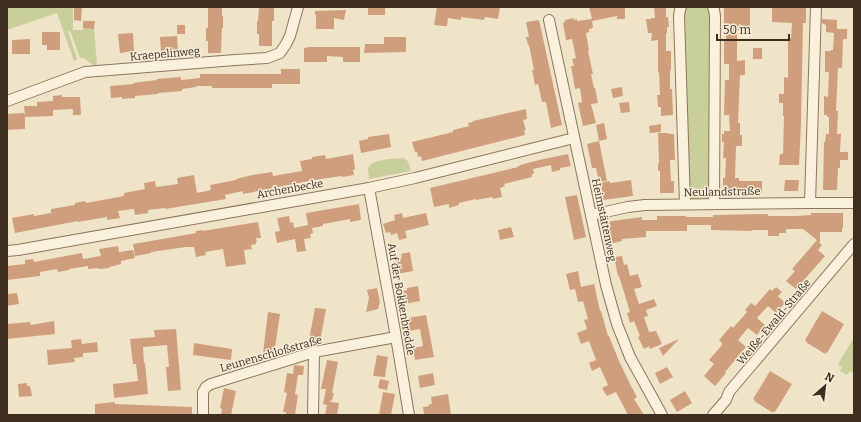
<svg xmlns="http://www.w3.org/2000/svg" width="861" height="422" viewBox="0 0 861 422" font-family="Bitter,serif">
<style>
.green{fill:#c9cf9b}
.building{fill:#cf9f7d}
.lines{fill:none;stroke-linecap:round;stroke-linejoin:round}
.street-casing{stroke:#8d765c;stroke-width:12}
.street{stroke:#faf1dc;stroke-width:10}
.labels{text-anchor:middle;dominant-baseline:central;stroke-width:3;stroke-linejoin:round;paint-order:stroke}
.street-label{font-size:11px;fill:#3d2e20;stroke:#f7eed8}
</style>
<rect width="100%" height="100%" fill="#f0e4c8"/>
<g class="green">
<path d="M7 7H73V30H83V28L94 29 97 66C89 65 87 57 80 58L70 31H68L77 59 74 61 57 13 7 30Z"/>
<path d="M687 7H707L711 13 709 199C702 200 693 203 689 197L683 17 686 8Z"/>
<path d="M401 158C409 158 409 165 411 171L369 179C369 176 368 172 368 169 370 159 392 159 401 158Z"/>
<path d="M853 339 854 340V373L850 371 847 375 840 371 842 367 838 364Z"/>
</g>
<g class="building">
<path d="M74 7H82L81 21 74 20Z"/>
<path d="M208 7H222V16H223V28H222L221 53H208V41H206V28H208Z"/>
<path d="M259 7H272V8H274V21H272V46H259V34H257V21H258Z"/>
<rect x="368" y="7" width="17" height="8"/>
<path d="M437 7 450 8V7H500L498 19 485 17 484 20 461 17V20L448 18 447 26H444L434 25Z"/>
<path d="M589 7H625V19H617V16L592 21V20L593 28 589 29V32L586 33 589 51H588L593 74H591L594 88H595L598 103 591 104 596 123 583 126 578 103 582 102 580 88 575 89 571 66H574L572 59 576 58 572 39 566 40 563 23 565 22V20L574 18V20L577 19V21L592 19Z"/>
<path d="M654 7H666V17H668L669 27H667V33H666V51H671V70H670V89H672L673 115 661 116V107H658L657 95H660L659 72 658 73V40L651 41 652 33H648L646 19H651V18H655Z"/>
<path d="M724 7H750V32L737 30V61L745 60V75H740L738 123H740V135H742V146H736L735 178H739V181H762V193H749V195H741V193L723 192V178H725L726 158H723L724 142H722V134H724V131H730L729 115H724L725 80H729V64H724V41H726V24H724Z"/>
<path d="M772 7H806V23H803L801 125 799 165H779L780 154H783L784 116H783V103H779V94H784V77L788 78V38H791L792 23 772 22Z"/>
<path d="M346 10 344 20 334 18V29H316V15L315 14V11Z"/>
<path d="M822 19 837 20V29H847V39H843L842 68H838L836 111H838L837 134H841L840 152H848V160H840V168H838L837 190H823L824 142H825L826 134H829V117H827V115H824V96L828 97 829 72H825V51H831V50H833L834 33 826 32V25L822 23Z"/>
<path d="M539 20 562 125 551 128 546 102H542L538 84 535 85 532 70H534L529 45H528L526 37H529L526 22Z"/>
<path d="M83 21H95L94 29 83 28Z"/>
<rect x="177" y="25" width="8" height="9"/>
<path d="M42 32H60V50H47V45H42Z"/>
<path d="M133 33 134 51 120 53 118 34Z"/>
<path d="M177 36 178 52 161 53 160 37Z"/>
<path d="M384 37H406V52L364 53 365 44H384Z"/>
<path d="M30 39V54H12V40Z"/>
<path d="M309 47H360V62H343V57L327 56V62H304V48Z"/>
<rect x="753" y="48" width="9" height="11"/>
<path d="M281 69H300V84H272V88H212V86H196V87L182 89V91L158 93V94L135 96V98L122 99V97L111 98 110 86 134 84 133 83 157 80V79L181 77V80L200 78V74H281Z"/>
<path d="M622 87 623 96 613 98 611 89Z"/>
<path d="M62 95V97H80L81 115H73V109L53 110V116L25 117V129L7 130V114L24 113 25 116 24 106H37V102L53 101V96Z"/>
<path d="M629 102 630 112 621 113 619 103Z"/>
<path d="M526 109 527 119 523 120 526 130H524L525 135 422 161 421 156 418 157 417 152H415L412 142 453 132V130L469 126 468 123 473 122V121Z"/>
<path d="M604 123 607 139 599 141 596 125Z"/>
<path d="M661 124V132L650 133 649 126Z"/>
<path d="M658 133H668L669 134H674L675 160H670L671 181H674V193H660V171H658V163H659Z"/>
<path d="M389 134 391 147 361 153 359 141 368 139V137Z"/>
<path d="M599 141 607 181 599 182 596 168H592L587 144Z"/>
<path d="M353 154 355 169 353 170 354 175 343 177 342 176 314 180 243 194V191L225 195 226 199 165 209V208L148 210V213L135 215 134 209 118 211 120 218 107 220V217L84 221 78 222V221L15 233 12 218 34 214V216L51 213V209L75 205V203L85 201 86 203 124 196V193L145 189 144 183 155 181 156 187 178 184 177 178 194 175 197 193 211 190 210 185 236 180V179L252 175 272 172 273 176 302 171 300 161 312 159V157L325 155 326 159Z"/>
<path d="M568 154 571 166 560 168V170L552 172 551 165 533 169 534 174H532V177L504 184 505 186 500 188 502 197 493 199 492 197 476 200V199L459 203V205L449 208V204L434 207 430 188 518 167V166L524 164 539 160Z"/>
<path d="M631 180 633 196 603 200 601 183 610 181V183Z"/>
<path d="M785 180H799L798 191H784Z"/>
<path d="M577 195 586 237 574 240 565 197Z"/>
<path d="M359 204 361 220 350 222V219L323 224V226L312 228 313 233 310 234 311 238 304 239 306 251 297 252 295 239 277 243 275 232 280 231 277 218 289 216 290 223 293 222 294 228 308 225 306 213Z"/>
<path d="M402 213 403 218 426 213 429 225 405 231 407 238 399 240 397 233 391 235 390 232 386 233 383 224 395 220 394 215Z"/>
<path d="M811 213H843V228H842V232H820V243L817 241 822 245 818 250 825 256 796 289 786 281 795 271 792 269 817 240 803 229H786V233H779V236H768V230H752V231L711 230V225H687V231H646V237L622 239V241L610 244 605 223 612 221 642 217V220H657V216H686V217H713V215L768 214V216H795L811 215Z"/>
<path d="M258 222 261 238H256L257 242H256V244L251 245 252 249 244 250 246 264 226 267 223 249 205 252 206 255 196 257 194 247H186L151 252V253L135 256 133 244 191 234 196 233V231L203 230V231Z"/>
<path d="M511 227 514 237 500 240 498 230Z"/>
<path d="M118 246 119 252 133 250 135 258 121 261V264L109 267 110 268 99 269 98 268 88 269V266L69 269V270L58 272 57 269 40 272V276L7 280V266L25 264V260L33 259 34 262 82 253 83 259 101 256 99 249Z"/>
<path d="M410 252 413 271 397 274 394 260 402 258 401 254Z"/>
<path d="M622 256 624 265 627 264 630 276 638 274 642 287 634 289 639 304 654 299 657 306 646 310 648 316 644 317 649 332 656 331 662 344 650 349 649 346 644 349 638 337 640 336 634 321 630 323 627 313 630 312 619 276H618L614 257Z"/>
<path d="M578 271 581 287 594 284 600 311H601L608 336H609L619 361 631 386 637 397 634 399 644 415H628L616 392 607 396 602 388 608 385 600 367 592 371 589 363 596 360 589 341 581 344 577 333 587 329 584 320 588 319 583 301 578 302 575 289 570 290 566 274Z"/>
<path d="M418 286 420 301 405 304 403 291 407 290V288Z"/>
<path d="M776 287 782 292 778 296 785 303 776 313 768 306 757 318 765 325 757 335 748 328 738 340 746 347 725 372 726 373 715 386 704 376 714 364 709 360 722 345V343L719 340 731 326 733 328 747 312 745 310 751 303 755 306 770 289 772 291Z"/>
<path d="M377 288 380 302 378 309 366 312 369 298 367 290Z"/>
<path d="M17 293 19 304 7 306V294Z"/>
<path d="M315 308 326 309 320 342 309 340Z"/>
<path d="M822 311 844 324 827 353 826 352 825 354 806 342V341L805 340Z"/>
<path d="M268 312 280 314 274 355 263 353Z"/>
<path d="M426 315 434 357 415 360 413 348 423 346 420 329 409 331 407 318Z"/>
<path d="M54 321 55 334 7 339V324L30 322 31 325Z"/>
<path d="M176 329 181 390 168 391 166 367H169L167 345 143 347 144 363H145L148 394 114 398 113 384 138 381 136 364H133L130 339 155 337 154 330Z"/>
<path d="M81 339 82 344 97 342 98 352 83 353V357L74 358 75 362 48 365 47 350 72 348 71 340Z"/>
<path d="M679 339 663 356 659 348Z"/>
<path d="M194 343 232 349 231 360 193 355Z"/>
<path d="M377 355 388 357 385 377 373 376Z"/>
<path d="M327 360 338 362 332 393H334L332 401 331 400 330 402 339 403 337 415H325L327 405 323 404 326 389H321Z"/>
<path d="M294 365 304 366 303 375H298L295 394 298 395 295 415H286V412H283L287 393 284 392 287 373 293 374Z"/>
<path d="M667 367 673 377 660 384 655 373Z"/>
<path d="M770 371 792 384 775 412 774 411 773 413 754 401 755 400 753 399Z"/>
<path d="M433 373 435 385 420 388 418 376Z"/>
<path d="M380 379 389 381 387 390 378 388Z"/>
<path d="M27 383V386H30L32 396 19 397 18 384Z"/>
<path d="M224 388 236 391 231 415H221L222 409 220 408Z"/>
<path d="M685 391 692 403 677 412 670 400Z"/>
<path d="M383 392 395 394 391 415H379Z"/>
<path d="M448 394 451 415H424L423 407 429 406V404H432L431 397Z"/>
<path d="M115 402V404L192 407V415H95V404Z"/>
</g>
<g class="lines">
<defs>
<g id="street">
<path d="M681 7 680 10 679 16 685 204"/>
<path d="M713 7 714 10 715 16 714 204"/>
<path d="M549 20 606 285 617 324 630 357 662 415"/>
<path d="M7 101 85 72 235 60 267 58 280 53 286 44 290 36 298 7"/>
<path d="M369 188 396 337 409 415"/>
<path d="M810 203 816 7"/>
<path d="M591 215 628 207 645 205 810 203H854"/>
<path d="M7 251 18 250 369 188 415 178 574 138"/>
<path d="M203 415V392L206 387 211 384 314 352 396 337"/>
<path d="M313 415 314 352"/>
<path d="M713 415 726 400 729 392 854 244"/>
</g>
</defs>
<use href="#street" class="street-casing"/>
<use href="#street" class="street"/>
</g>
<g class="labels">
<g class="street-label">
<text transform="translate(165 54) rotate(-5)">Kraepelinweg</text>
<text transform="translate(290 189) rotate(-10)">Archenbecke</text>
<text transform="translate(722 192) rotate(-1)">Neulandstraße</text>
<text transform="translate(604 220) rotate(78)">Heimstättenweg</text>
<text transform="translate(401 299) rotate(80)">Auf der Bokkenbredde</text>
<text transform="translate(774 322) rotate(-50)">Weiße-Ewald-Straße</text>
<text transform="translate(271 354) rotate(-16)">Leunenschloßstraße</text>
</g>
</g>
<rect width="861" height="422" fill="none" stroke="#3d2e20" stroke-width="16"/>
<g transform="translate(825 386) rotate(28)" stroke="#f7eed8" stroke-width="3" paint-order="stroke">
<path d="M0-3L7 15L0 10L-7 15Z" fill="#3d2e20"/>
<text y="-6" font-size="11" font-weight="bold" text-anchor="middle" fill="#3d2e20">N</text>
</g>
<path d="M717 34v6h72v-6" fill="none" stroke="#3d2e20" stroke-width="2"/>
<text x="723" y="34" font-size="12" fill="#3d2e20" stroke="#f7eed8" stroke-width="3" paint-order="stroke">50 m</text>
</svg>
